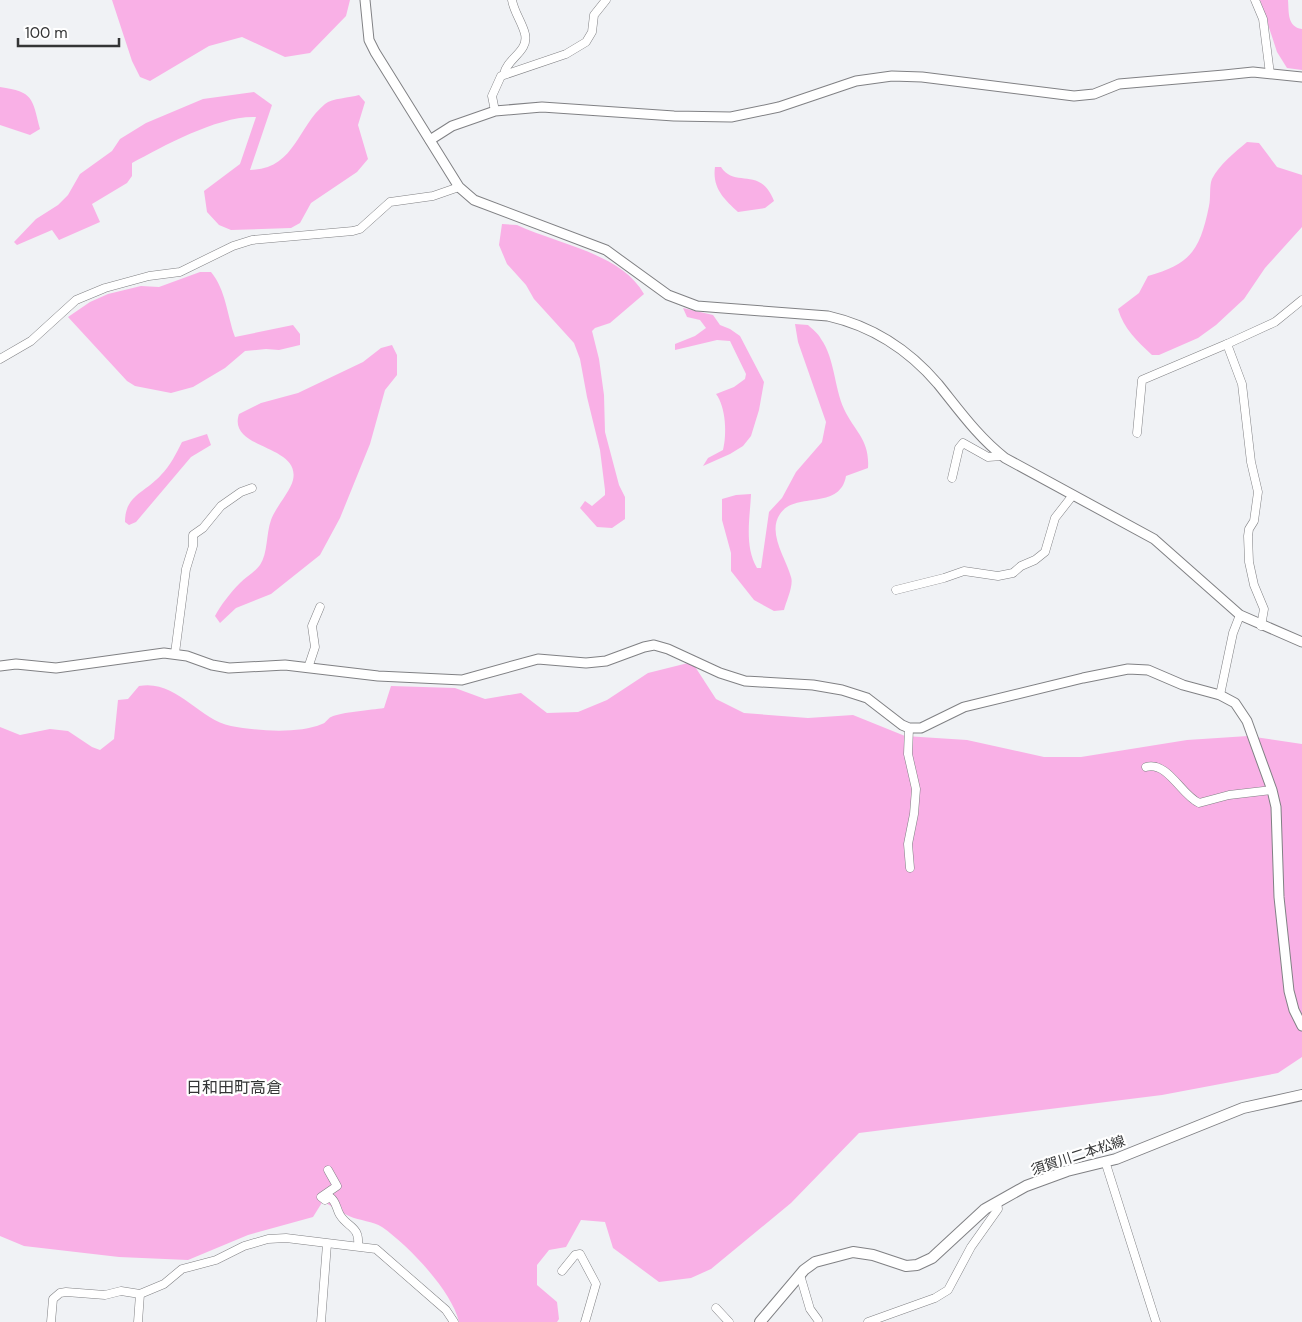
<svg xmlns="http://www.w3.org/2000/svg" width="1302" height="1322" viewBox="0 0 1302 1322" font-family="'DM Sans','Noto Sans JP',sans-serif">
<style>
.green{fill:#f9b0e6}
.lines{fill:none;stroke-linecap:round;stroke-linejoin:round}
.minor-casing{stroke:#808184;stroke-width:9}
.tertiary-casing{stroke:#808184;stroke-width:11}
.secondary-casing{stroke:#808184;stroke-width:12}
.minor{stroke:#fff;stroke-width:8}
.tertiary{stroke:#fff;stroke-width:9}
.secondary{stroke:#fff;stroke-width:10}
.labels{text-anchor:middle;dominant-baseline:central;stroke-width:4.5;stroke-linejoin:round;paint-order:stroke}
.street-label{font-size:14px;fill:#343536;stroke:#fff}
.quarter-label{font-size:16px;fill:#343536;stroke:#fff}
</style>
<rect width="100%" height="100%" fill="#f0f2f5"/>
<g class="green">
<path d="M112 0H350L346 16 310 53 285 57 242 37 209 46 150 81 140 77 132 61Z"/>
<path d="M1260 0H1288C1289 12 1287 27 1302 29V70L1287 68 1277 52Z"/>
<path d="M0 87C34 92 32 98 40 129L30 135 0 125Z"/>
<path d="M254 92 272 105 250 170C295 169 297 127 325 104 332 98 350 98 359 95L365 102 358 125 368 159 357 172 311 203 300 223 291 228 231 230 219 225 207 212 204 191 240 164 256 117C220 115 163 146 132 163V176L127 183 92 204 100 222 59 240 52 230 17 245 14 242 36 219 58 205 68 195 80 174 112 151 120 139 146 123 203 99Z"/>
<path d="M1247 142 1259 143 1277 167 1302 175V227L1265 268 1244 299 1216 325 1198 338 1159 355H1152C1137 341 1124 329 1118 309L1139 293 1148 276C1191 264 1200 250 1209 206 1211 198 1209 186 1212 179 1219 165 1235 152 1247 142Z"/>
<path d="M715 167H721C735 189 760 165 774 201L765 208 738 212C724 199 712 188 715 167Z"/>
<path d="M502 224 517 225C557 244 621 253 644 294L610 323 595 328 592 331 599 359 604 395 605 432 619 485 625 497V519L612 528 597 527 580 508 585 501 592 506 605 495V490L600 450 587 397 580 359 574 343 534 299 526 285 507 264 499 245Z"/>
<path d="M200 272H211C226 290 227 315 235 337L293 325 300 334V345L279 350 266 349 245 351 225 368 193 387 171 393 135 386 127 381 68 317 90 302 108 294 141 286 159 287Z"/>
<path d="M683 308 713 315 720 325 730 329 740 336 764 382 759 410 751 436 743 446 730 454 703 466 708 458 723 450C727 435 726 407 716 394L734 387 745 379 746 374 730 341 717 340 675 350V344L695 336 706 328 700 320 687 317Z"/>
<path d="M795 324 808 325C812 329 818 333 821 339 835 359 834 387 844 409 855 432 870 440 868 468L846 476C840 511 795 491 780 514 767 533 786 558 791 577 794 585 786 602 784 610L774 611 754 600 731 571V553L722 520V499L736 495 751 494C750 518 744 546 757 568H761L769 512 782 498 796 472 822 442 826 422 798 342Z"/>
<path d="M392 345 397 355V375L385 390 370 444 340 518 320 555 271 594 236 608 220 623 215 616C221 605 230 593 240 583 246 577 255 572 260 565 268 553 266 534 271 520 275 508 290 492 293 480 301 444 227 450 239 414L261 403 298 393 363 362 381 348Z"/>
<path d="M207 434 211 445 191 457 136 522 129 525 125 522C125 495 145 493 161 475 170 466 176 454 182 442Z"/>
<path d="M692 662 716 699 744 713 808 718 853 715 905 736 967 740 1044 757H1081L1187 740 1248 736 1302 744V1057L1278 1073 1162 1095 859 1133 791 1203 711 1269 691 1278 659 1282 613 1248 605 1222 581 1220 566 1247 549 1250 537 1265V1285L557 1302 559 1319 557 1322H459C452 1291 408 1245 382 1227 373 1221 360 1221 349 1216 340 1212 331 1206 323 1201L313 1217 248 1235 188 1260 119 1257 24 1246 0 1236V727L20 735 50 729 68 731 92 747 100 750 114 739 118 700 128 699 139 686C176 679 198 719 231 726 256 731 299 734 322 724 326 723 328 718 331 717 342 712 371 710 384 708L391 686 455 688 485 699 521 693 547 713 578 712 607 700 648 673Z"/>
</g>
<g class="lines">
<defs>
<g id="minor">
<path d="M1255 0 1263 19 1270 74"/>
<path d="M504 74C507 58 529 52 525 34 522 22 514 12 512 0"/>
<path d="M495 111 492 96 501 76 566 54 586 42 592 32 594 15 606 0"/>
<path d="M0 359 31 341 76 300 105 288 149 276 180 272 233 246 252 240 353 231 360 229 390 202 433 196 459 187"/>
<path d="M1137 433 1142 380 1227 344"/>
<path d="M952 478 959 448 963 443 988 457 1002 456"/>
<path d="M896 590 944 578 964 571 998 576 1013 573 1021 566 1035 560 1045 552 1055 518 1073 495"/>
<path d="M1261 626 1264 609 1254 585 1249 562 1248 536 1249 529 1254 521 1258 492 1251 462 1242 384 1227 344 1275 322 1302 300"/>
<path d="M175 653 186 569 193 546V535L203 528 221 506 241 492 252 488"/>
<path d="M308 668 315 647 312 626 320 607"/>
<path d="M1220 695 1233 633 1240 615"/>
<path d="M909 728 908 754 916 789 914 814 908 844 910 868"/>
<path d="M1146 767C1168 761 1181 795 1199 803L1229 795 1272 790"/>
<path d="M1105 1161 1156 1322"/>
<path d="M328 1170 337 1186 321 1197 325 1200 330 1197C337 1202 336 1209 340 1215 348 1228 360 1226 358 1246"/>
<path d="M562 1271 575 1255 580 1254 596 1284 585 1322"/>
<path d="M800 1275 810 1309 818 1320"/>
<path d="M716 1308 729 1322"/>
<path d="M51 1322 53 1299 60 1293 66 1292 105 1295 121 1291 140 1294 164 1284 182 1269 216 1260 244 1246 268 1239 286 1238 376 1249 446 1310 454 1322"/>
<path d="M138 1322 140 1294"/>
<path d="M321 1322 327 1244"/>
<path d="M868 1322 935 1298 948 1290 971 1247 998 1209 997 1202"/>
</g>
<g id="tertiary">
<path d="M365 0 369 40 375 52 459 187 474 200 606 250 668 295 697 306 828 316C872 326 909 350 938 384 959 410 978 437 1005 458L1154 539 1240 615 1302 642"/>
<path d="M430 140 452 126 495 111 542 107 674 116 731 117 779 107 856 81 892 76 922 77 1074 96 1094 94 1119 84 1224 75 1253 72 1302 77"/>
<path d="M0 666 16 664 56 668 164 653 187 656 212 665 229 668 285 665 378 676 462 680 538 659 586 663 606 661 644 647 654 645 668 649 720 673 745 681 813 685 842 690 867 698 902 725 909 728H921L964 707 1083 678 1128 669 1148 670 1183 685 1220 695 1235 703 1247 721 1272 790 1276 807 1279 897 1289 991 1294 1010 1302 1026"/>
</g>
<path id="secondary" d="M760 1322 804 1270 815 1262 853 1252 873 1255 906 1266 917 1265 932 1258 985 1209 1026 1186 1067 1171 1116 1159 1243 1108 1302 1095"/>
</defs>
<use href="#minor" class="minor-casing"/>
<use href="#tertiary" class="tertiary-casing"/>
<use href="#secondary" class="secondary-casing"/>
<use href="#minor" class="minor"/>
<use href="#tertiary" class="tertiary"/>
<use href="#secondary" class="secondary"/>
</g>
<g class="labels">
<g class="street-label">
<text transform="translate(1078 1155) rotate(-18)">須賀川二本松線</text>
</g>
<g class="quarter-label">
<text x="234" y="1087">日和田町高倉</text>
</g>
</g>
<path d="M18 38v8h101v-8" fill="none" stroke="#343536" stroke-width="2.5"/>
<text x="25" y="38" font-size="15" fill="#343536" stroke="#ffffff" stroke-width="4" paint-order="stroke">100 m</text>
</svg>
